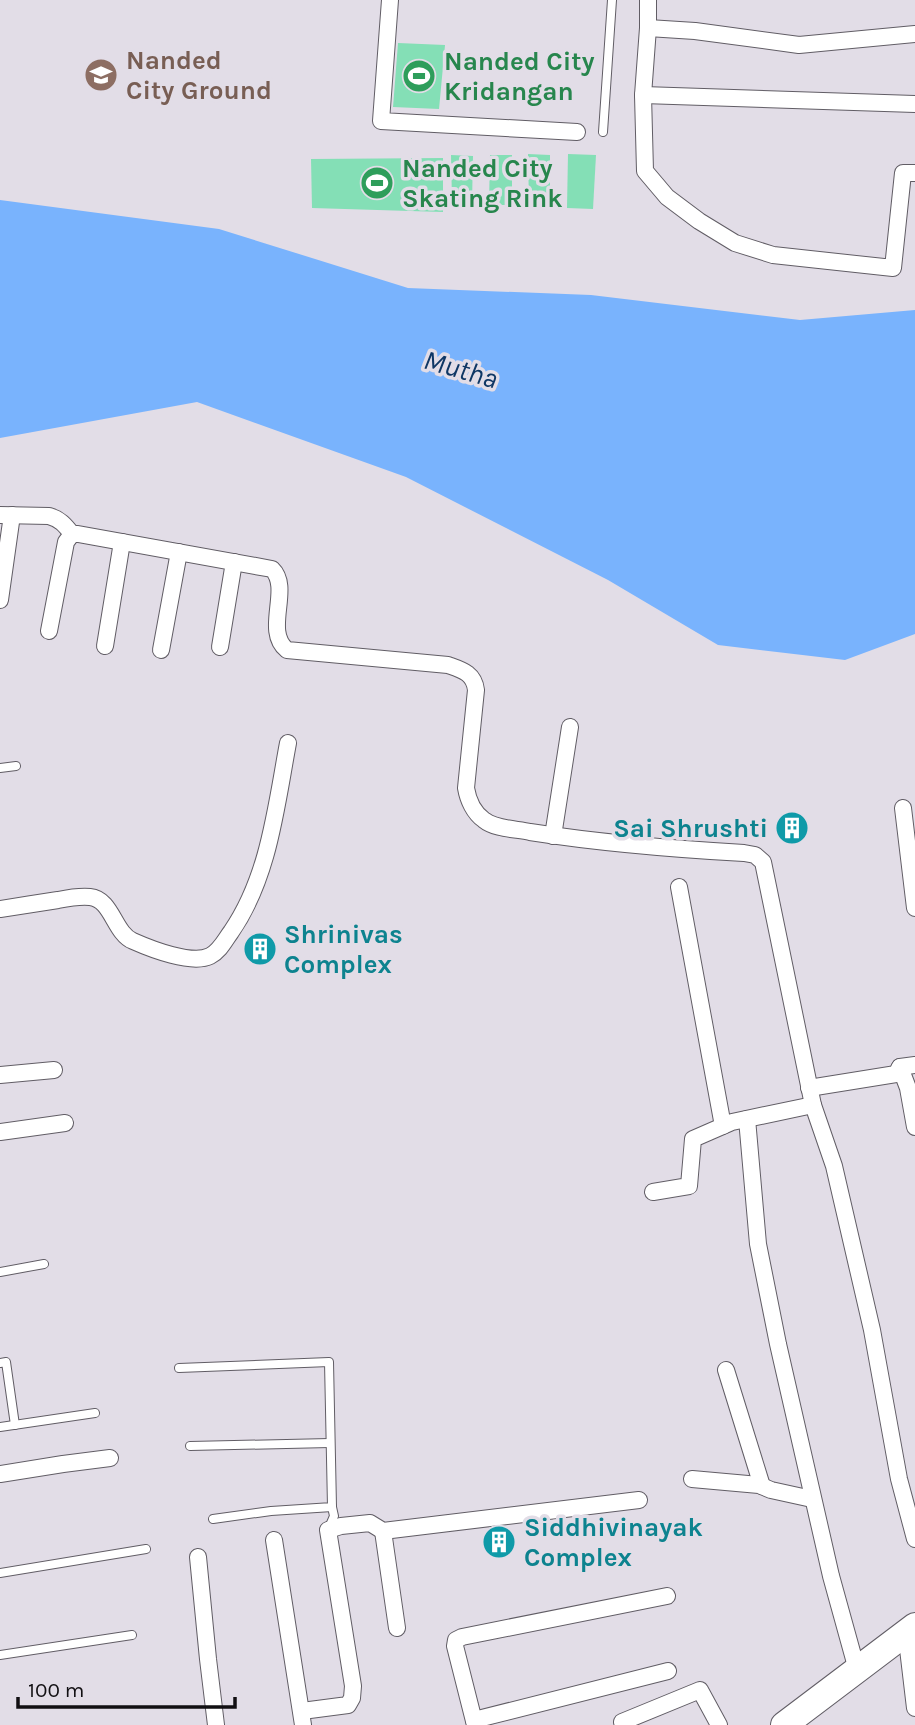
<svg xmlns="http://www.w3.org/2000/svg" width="915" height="1725" viewBox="0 0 915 1725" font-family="Karla,sans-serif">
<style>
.green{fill:#84dfb6}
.water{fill:#79b3fd}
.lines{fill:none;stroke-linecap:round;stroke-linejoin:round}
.service-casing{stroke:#615d65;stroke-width:10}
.minor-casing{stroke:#615d65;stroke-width:18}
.primary-casing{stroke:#615d65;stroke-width:28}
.service{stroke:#fff;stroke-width:8}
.minor{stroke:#fff;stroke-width:16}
.primary{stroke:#fff;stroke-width:26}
.labels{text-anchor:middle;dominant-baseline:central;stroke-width:7;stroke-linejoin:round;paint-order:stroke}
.education-label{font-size:26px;font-weight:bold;fill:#785e54;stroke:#e2dde7;text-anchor:start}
.leisure-label{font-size:26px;font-weight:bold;fill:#27864d;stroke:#e2dde7;text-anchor:start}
.culture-label{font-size:26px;font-weight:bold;fill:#0d838f;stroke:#e2dde7;text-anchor:start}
.water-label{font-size:28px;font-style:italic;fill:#0f3765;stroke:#e2dde7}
</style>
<rect width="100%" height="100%" fill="#e2dde7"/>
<g class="green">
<path d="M398 43 445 45 439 109 393 107Z"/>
<path d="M528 154 550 155V206H529Z"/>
<path d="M568 154 596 155 593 209 567 208Z"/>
<path d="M451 155 473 156 472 203 452 202Z"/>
<path d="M490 155H512V205H489Z"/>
<path d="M443 158V212L312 208 311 159Z"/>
</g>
<path class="water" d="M0 200 219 229 408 288 591 295 800 320 915 310V634L845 660 718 645 608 580 406 477 197 402 0 438Z"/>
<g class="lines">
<defs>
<g id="service">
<path d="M603 132 612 0"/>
<path d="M0 768 16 766"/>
<path d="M0 1272 44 1264"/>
<path d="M0 1363 6 1362 15 1425"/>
<path d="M179 1368 329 1362 332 1507 271 1511 213 1519"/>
<path d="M0 1427 95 1413"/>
<path d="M190 1446 330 1443"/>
<path d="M328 1530 334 1516 332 1507"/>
<path d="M0 1573 146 1549"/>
<path d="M0 1655 132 1635"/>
</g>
<g id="minor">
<path d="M390 0 381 121 577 132"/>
<path d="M648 0V28L643 95 645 171 667 197 699 221 735 243 773 255 893 268 903 173H915"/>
<path d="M648 28 695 31 799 45 915 34"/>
<path d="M643 95 915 104"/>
<path d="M0 515 49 516C60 519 65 525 72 534"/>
<path d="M0 600 12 515"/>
<path d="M49 631 66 542 72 534H78L272 569C292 588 263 631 287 650L448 665C462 670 474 673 476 690L466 788C468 800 474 813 484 820 495 829 516 829 530 832 601 843 673 849 744 853L755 855 763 862 813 1105"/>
<path d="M105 646 122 542"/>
<path d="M220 647 234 562"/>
<path d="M161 650 179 552"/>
<path d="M903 808 915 908"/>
<path d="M553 836 570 727"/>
<path d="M679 887 723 1126"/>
<path d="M0 909C19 906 39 903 58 900 68 898 80 896 90 897 112 899 114 933 133 941 151 949 192 965 210 956 220 951 225 940 231 932 269 877 276 807 288 743"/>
<path d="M900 1067 908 1088 915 1127"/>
<path d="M0 1075 54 1070"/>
<path d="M809 1088 896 1074 900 1067 915 1065"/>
<path d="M747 1119 758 1244 778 1344 831 1576 857 1670"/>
<path d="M0 1132 65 1123"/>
<path d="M653 1192 689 1186 693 1139 732 1122 813 1105 834 1166 872 1330 899 1479 915 1539"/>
<path d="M726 1370 762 1486"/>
<path d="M0 1474 63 1464 110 1458"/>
<path d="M692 1479 759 1485 771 1490 812 1499"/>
<path d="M383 1531 397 1628"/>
<path d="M274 1540 303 1725"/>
<path d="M198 1557 208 1659 216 1725"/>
<path d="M906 1632 915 1708"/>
<path d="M302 1711 348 1705 352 1698 353 1686 328 1530 341 1526 370 1523 383 1531 639 1500"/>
<path d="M474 1720 668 1671"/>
<path d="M475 1725 455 1646 456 1640 462 1637 667 1596"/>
<path d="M623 1725 622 1722 700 1690 719 1725"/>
</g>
<path id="primary" d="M784 1725 915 1626"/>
</defs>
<use href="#service" class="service-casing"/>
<use href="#minor" class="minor-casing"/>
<use href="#primary" class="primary-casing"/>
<use href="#service" class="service"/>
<use href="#minor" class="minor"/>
<use href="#primary" class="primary"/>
</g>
<defs>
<symbol id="school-disc" viewBox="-11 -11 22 22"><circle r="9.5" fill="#8d6e63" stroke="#e2dde7"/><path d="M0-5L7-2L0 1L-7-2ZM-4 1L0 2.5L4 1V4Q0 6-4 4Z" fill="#fff"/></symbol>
<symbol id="stadium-disc" viewBox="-11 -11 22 22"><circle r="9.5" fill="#2e9e5b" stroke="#e2dde7"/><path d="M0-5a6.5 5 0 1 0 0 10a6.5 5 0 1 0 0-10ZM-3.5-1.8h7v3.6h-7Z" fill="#fff"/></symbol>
<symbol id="building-disc" viewBox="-11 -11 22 22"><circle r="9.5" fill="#0f9aa8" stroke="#e2dde7"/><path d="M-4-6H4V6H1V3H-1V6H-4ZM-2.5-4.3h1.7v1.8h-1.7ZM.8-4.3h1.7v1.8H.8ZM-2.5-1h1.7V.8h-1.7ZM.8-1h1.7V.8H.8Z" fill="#fff"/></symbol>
</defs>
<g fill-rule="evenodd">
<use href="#school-disc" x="82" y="56" width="38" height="38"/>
<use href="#stadium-disc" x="400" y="57" width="38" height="38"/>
<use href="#stadium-disc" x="358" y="164" width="38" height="38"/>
<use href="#building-disc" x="773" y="809" width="38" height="38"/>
<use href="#building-disc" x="241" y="930" width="38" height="38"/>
<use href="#building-disc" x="480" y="1523" width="38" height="38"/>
</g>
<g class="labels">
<g class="education-label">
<text x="126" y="60">Nanded<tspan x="126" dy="30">City Ground</tspan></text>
</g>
<g class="leisure-label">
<text x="444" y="61">Nanded City<tspan x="444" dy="30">Kridangan</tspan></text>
<text x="402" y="168">Nanded City<tspan x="402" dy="30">Skating Rink</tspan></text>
</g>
<g class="culture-label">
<text x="768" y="828" text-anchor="end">Sai Shrushti</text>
<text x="284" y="934">Shrinivas<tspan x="284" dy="30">Complex</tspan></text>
<text x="524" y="1527">Siddhivinayak<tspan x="524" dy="30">Complex</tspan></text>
</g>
<g class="water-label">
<text transform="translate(461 369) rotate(16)">Mutha</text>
</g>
</g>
<path d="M18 1697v10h217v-10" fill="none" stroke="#110f12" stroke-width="3.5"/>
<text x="28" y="1697" font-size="21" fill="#110f12" stroke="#e2dde7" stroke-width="5" paint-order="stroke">100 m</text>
</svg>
